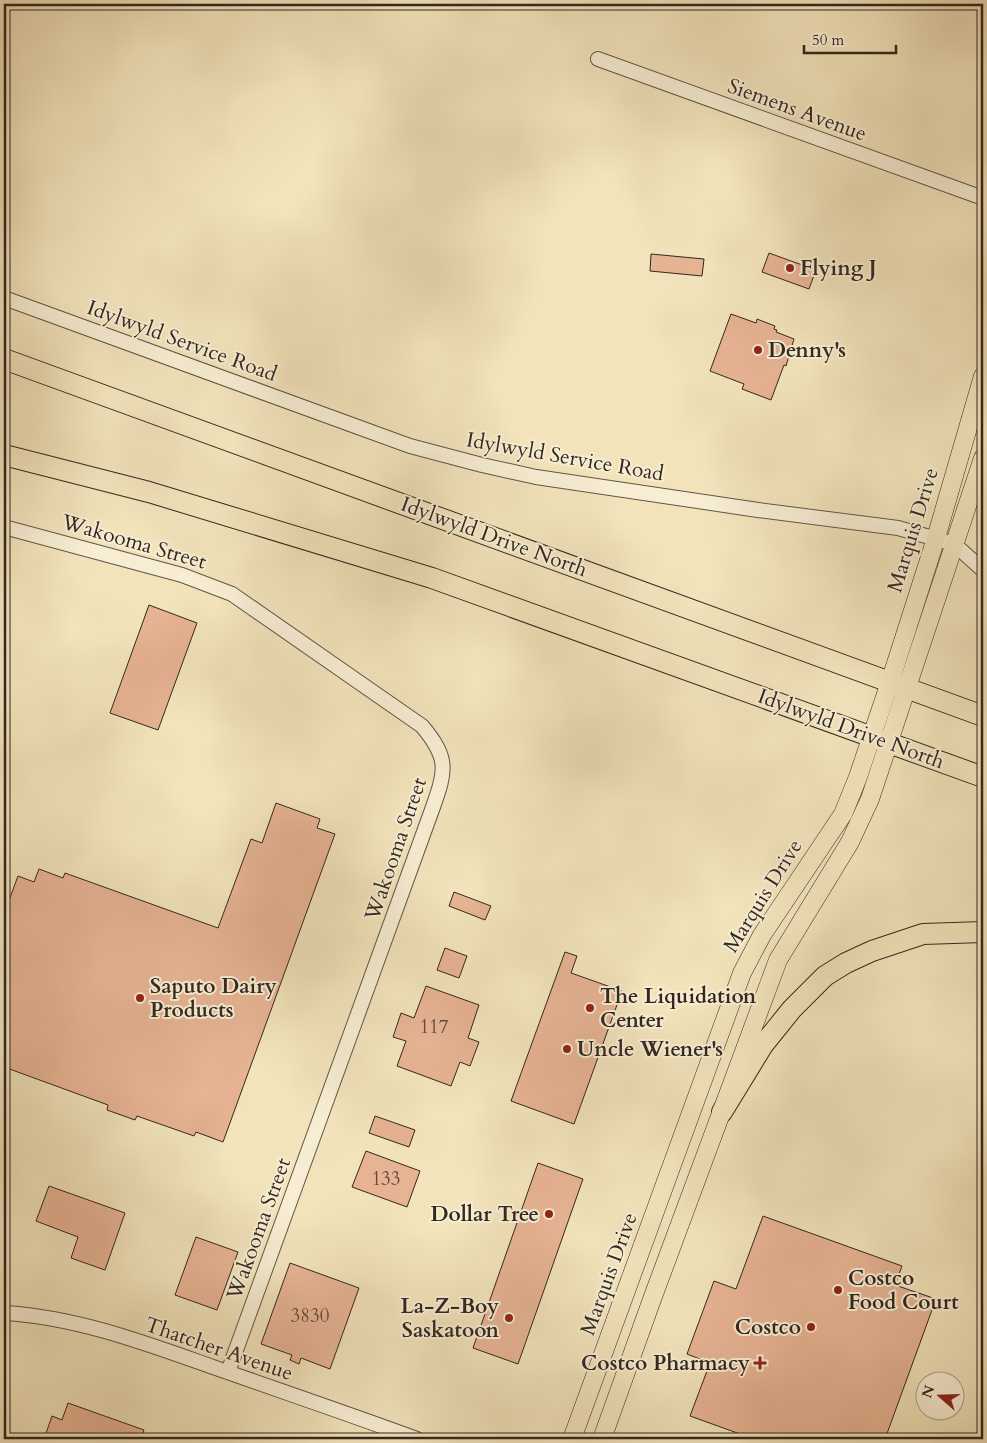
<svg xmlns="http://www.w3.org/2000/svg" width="987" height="1443" viewBox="0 0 987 1443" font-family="Cardo,serif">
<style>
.building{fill:#e6b393;stroke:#32271f}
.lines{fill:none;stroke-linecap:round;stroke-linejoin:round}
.minor-casing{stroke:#625646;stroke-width:16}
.major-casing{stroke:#32271f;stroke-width:19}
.highway-casing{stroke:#32271f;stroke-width:22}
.minor{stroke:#f7edd3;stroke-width:14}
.major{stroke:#f2e3bb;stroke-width:18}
.highway{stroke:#f2e3bb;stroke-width:20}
.poi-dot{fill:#8f2418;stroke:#f7edd3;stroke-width:2}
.labels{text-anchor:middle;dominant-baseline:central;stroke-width:4;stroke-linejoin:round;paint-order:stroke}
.number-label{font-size:19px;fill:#5f4a3c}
.street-label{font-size:21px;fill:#32271f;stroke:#f7edd3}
.poi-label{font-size:21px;font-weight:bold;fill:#32271f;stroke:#f7edd3;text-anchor:start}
</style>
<rect width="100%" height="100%" fill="#f2e3bb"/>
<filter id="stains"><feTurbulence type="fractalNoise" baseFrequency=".004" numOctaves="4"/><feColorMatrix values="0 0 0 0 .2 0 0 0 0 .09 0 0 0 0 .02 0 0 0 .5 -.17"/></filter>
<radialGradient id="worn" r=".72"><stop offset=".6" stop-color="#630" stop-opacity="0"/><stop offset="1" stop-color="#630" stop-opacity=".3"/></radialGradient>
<g class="building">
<path d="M769 253 816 270 809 289 762 272Z"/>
<path d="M651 254 704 259 702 276 650 271Z"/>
<path d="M731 314 756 323 757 319 775 326 774 329 777 330 776 332 794 339 786 366 784 365 771 400 742 389 744 384 710 371Z"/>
<path d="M149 605 197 623 158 730 110 713Z"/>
<path d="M276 803 320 819 317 828 335 834 223 1142 196 1132 194 1136 137 1116 135 1120 107 1110 108 1105 4 1067V914L18 876 34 882 39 869 63 878 65 873 218 928 251 839 262 843Z"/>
<path d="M454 892 491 906 485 920 449 906Z"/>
<path d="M445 948 467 956 459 978 437 970Z"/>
<path d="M565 952 577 956 571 973 622 991 574 1124 511 1101Z"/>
<path d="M426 986 479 1005 468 1038 479 1042 470 1066 460 1062 451 1086 397 1066 406 1041 393 1037 401 1013 414 1018Z"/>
<path d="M375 1116 415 1130 409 1147 369 1133Z"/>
<path d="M366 1151 420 1171 407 1207 352 1187Z"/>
<path d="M538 1163 583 1179 518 1364 473 1348Z"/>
<path d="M49 1186 125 1213 105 1270 71 1258 78 1237 36 1221Z"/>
<path d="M763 1216 902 1266 895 1285 936 1299 885 1439H754L690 1416 710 1363 687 1354 714 1281 736 1289Z"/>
<path d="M196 1237 238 1252 217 1310 175 1295Z"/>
<path d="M290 1263 359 1288 330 1369 301 1358 299 1364 290 1360 292 1355 261 1344Z"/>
<path d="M68 1403 144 1430 141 1439H44L52 1416 62 1420Z"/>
</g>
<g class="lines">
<defs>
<g id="minor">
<path d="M598 59 983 198"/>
<path d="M4 298 410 446 482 465 536 477 758 510 898 528 954 544 983 570"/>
<path d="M4 527 182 575 232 594 422 726C449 758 446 770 433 807L228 1372"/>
<path d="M4 1313C76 1317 145 1343 213 1367 281 1391 349 1414 417 1439"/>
</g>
<g id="major">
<path d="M572 1439 742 973 762 935 843 814 858 777 890 682 936 538 983 376"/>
<path d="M602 1439 651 1302 778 960 850 842 870 799 983 458"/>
</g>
<g id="highway">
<path d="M4 359 983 716"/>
<path d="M4 455 149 492 432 578 983 777"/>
<path d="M722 1112 763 1045 792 1009 825 976 846 963 872 951 923 934 983 932"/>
</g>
</defs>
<use href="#minor" class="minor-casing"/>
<use href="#major" class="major-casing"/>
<use href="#highway" class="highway-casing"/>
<use href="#minor" class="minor"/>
<use href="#major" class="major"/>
<use href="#highway" class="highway"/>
</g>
<g class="poi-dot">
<circle cx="790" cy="268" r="5"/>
<circle cx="758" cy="350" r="5"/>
<circle cx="140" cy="998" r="5"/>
<circle cx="590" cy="1008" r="5"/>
<circle cx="567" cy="1049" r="5"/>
<circle cx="549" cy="1214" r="5"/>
<circle cx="838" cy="1290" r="5"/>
<circle cx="509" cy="1318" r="5"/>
<circle cx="811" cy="1327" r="5"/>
<path d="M757.5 1355.5h5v5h5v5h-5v5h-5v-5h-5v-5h5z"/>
</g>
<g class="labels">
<g class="number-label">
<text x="434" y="1027">117</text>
<text x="386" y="1179">133</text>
<text x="310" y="1316">3830</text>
</g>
<g class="street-label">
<text transform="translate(797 110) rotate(20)">Siemens Avenue</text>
<text transform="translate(182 341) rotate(20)">Idylwyld Service Road</text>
<text transform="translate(565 457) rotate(10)">Idylwyld Service Road</text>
<text transform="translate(913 530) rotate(-73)">Marquis Drive</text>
<text transform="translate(494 537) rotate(20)">Idylwyld Drive North</text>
<text transform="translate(134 542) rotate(16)">Wakooma Street</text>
<text transform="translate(851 729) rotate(20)">Idylwyld Drive North</text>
<text transform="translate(396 849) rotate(-71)">Wakooma Street</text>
<text transform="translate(763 896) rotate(-58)">Marquis Drive</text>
<text transform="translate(259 1229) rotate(-70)">Wakooma Street</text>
<text transform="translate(609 1274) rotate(-70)">Marquis Drive</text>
<text transform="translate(219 1349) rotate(19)">Thatcher Avenue</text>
</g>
<g class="poi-label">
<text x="800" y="268">Flying J</text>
<text x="768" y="350">Denny's</text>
<text x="150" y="986">Saputo Dairy<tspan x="150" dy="24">Products</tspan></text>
<text x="600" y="996">The Liquidation<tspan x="600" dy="24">Center</tspan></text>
<text x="577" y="1049">Uncle Wiener's</text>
<text x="539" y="1214" text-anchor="end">Dollar Tree</text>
<text x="848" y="1278">Costco<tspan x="848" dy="24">Food Court</tspan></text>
<text x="499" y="1306" text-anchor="end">La-Z-Boy<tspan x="499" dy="24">Saskatoon</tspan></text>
<text x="801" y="1327" text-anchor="end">Costco</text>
<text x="750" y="1363" text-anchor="end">Costco Pharmacy</text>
</g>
</g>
<rect width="987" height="1443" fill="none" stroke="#f2e3bb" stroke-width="20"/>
<rect x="5" y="5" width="977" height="1433" fill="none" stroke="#32271f" stroke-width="2.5"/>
<rect x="10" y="10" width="967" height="1423" fill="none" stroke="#32271f"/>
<g transform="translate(940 1396) rotate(290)"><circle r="24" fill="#f7edd3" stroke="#a89e8b"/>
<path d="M0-4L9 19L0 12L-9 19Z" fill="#8f2418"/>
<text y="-8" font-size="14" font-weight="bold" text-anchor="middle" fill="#32271f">N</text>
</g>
<path d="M804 45v8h92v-8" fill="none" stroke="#32271f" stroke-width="2.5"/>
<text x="812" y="45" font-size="15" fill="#32271f" stroke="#f7edd3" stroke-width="4" paint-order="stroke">50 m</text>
<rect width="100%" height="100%" filter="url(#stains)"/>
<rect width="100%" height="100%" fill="url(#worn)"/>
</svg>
